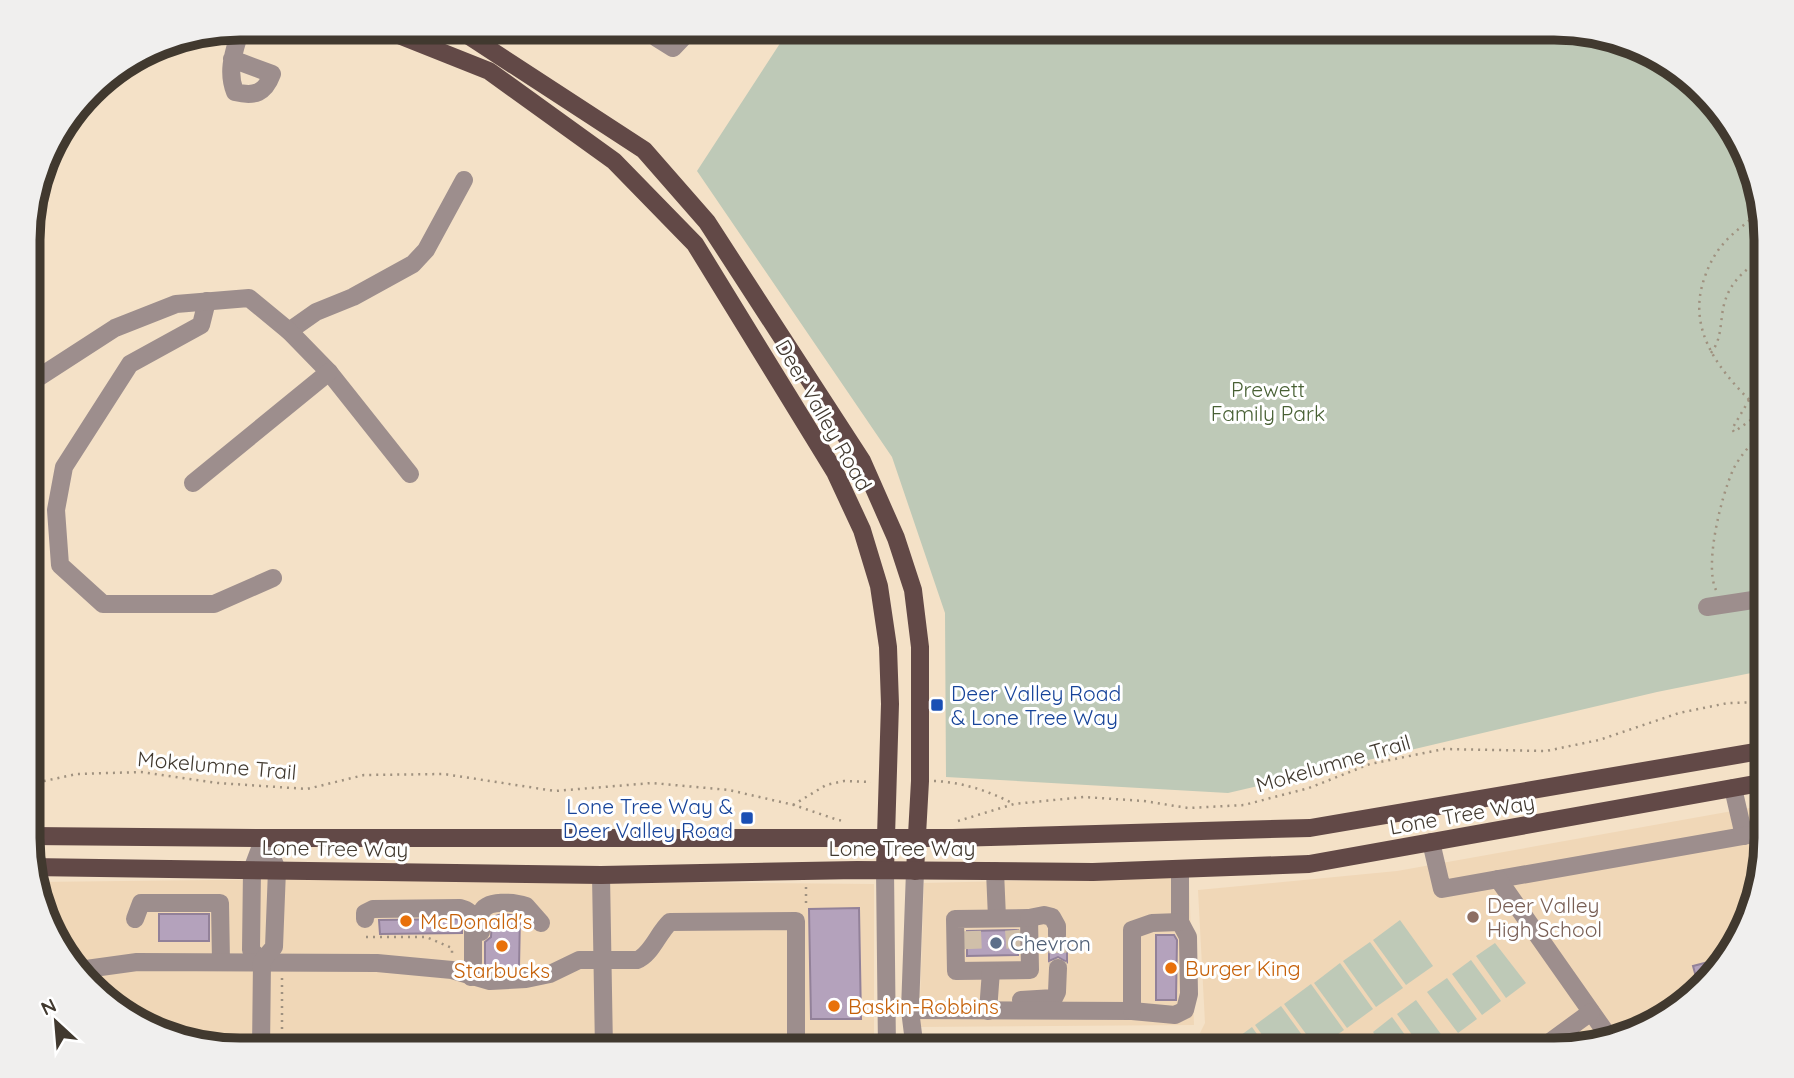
<svg xmlns="http://www.w3.org/2000/svg" width="1794" height="1078" viewBox="0 0 1794 1078" font-family="Quicksand,sans-serif">
<style>
.built{fill:#f0d7b7}
.green{fill:#bec9b7}
.building{fill:#b4a2bc;stroke:#928199;stroke-width:2}
.lines{fill:none;stroke-linecap:round;stroke-linejoin:round}
.minor-tunnel{stroke:#d0bfa9;stroke-width:18;stroke-dasharray:18 9;stroke-linecap:butt}
.path{stroke:#9f917f;stroke-width:2.5;stroke-dasharray:2 5;stroke-linecap:butt}
.minor{stroke:#9d8e8d;stroke-width:18}
.major{stroke:#624947;stroke-width:18}
.transit-dot{fill:#1a4fb4;stroke:#fff;stroke-width:2.5}
.education-dot{fill:#8d6e63;stroke:#fff;stroke-width:2.5}
.food-dot{fill:#e8710a;stroke:#fff;stroke-width:2.5}
.service-dot{fill:#5c6f8a;stroke:#fff;stroke-width:2.5}
.labels{text-anchor:middle;dominant-baseline:central;stroke-width:6;stroke-linejoin:round;paint-order:stroke}
.park-label{font-size:21px;fill:#486034;stroke:#fff}
.street-label{font-size:21px;fill:#41392f;stroke:#fff}
.transit-label{font-size:21px;fill:#164399;stroke:#fff;text-anchor:start}
.education-label{font-size:21px;fill:#785e54;stroke:#fff;text-anchor:start}
.food-label{font-size:21px;fill:#c56008;stroke:#fff;text-anchor:start}
.service-label{font-size:21px;fill:#4e5e75;stroke:#fff;text-anchor:start}
.rim{fill:none;stroke:#41392f;stroke-width:9}
</style>
<rect width="100%" height="100%" fill="#f4e1c7"/>
<g class="built">
<path d="M1766 805V852L1737 944 1660 1021 1568 1050H1195L1193 1047 1205 1023 1198 890 1397 871Z"/>
<path d="M1189 877 1194 1025 919 1027 924 883Z"/>
<path d="M302 879 874 884V1050H239L134 1021 63 956 36 882Z"/>
</g>
<g class="green">
<path d="M790 28H1555L1660 57 1731 122 1766 226V670L1657 692 1228 793 946 777 945 613 892 457 697 171Z"/>
<path d="M1400 920 1433 966 1406 985 1373 940Z"/>
<path d="M1370 942 1403 988 1376 1007 1343 961Z"/>
<path d="M1495 943 1526 983 1506 998 1476 956Z"/>
<path d="M1471 960 1501 1001 1482 1015 1452 974Z"/>
<path d="M1340 963 1373 1009 1347 1028 1314 983Z"/>
<path d="M1447 978 1477 1019 1458 1033 1427 992Z"/>
<path d="M1311 984 1344 1030 1317 1049 1284 1004Z"/>
<path d="M1416 1000 1446 1041 1434 1050H1423L1397 1014Z"/>
<path d="M1281 1006 1313 1050H1273L1255 1025Z"/>
<path d="M1392 1017 1416 1050H1386L1373 1032Z"/>
<path d="M1252 1027 1268 1050H1228L1225 1047Z"/>
</g>
<g class="building">
<path d="M859 908 861 1019H811L809 909Z"/>
<rect x="159" y="914" width="50" height="27"/>
<path d="M502 914 520 916 519 968H485V942L491 937 492 917Z"/>
<path d="M459 919 462 922V933L380 934 379 920Z"/>
<path d="M1014 930H1018V955L967 956V931Z"/>
<path d="M1156 935H1174L1177 940 1176 1000H1156Z"/>
<path d="M1067 940V962L1058 957 1049 961V943L1058 946Z"/>
<path d="M1724 958 1698 984 1693 966Z"/>
</g>
<g class="lines">
<g class="minor-tunnel">
<path d="M1014 930 1016 955"/>
<path d="M972 931 973 955"/>
<path d="M1057 935 1058 968"/>
</g>
<g class="path">
<path d="M1760 211C1749 222 1734 231 1724 243 1713 255 1706 271 1702 286 1688 340 1730 382 1766 416"/>
<path d="M1711 353C1720 341 1720 330 1722 316 1725 286 1742 271 1766 256"/>
<path d="M1749 400 1732 429 1734 432 1762 412"/>
<path d="M1716 590C1704 565 1721 497 1733 470 1740 455 1755 440 1766 427"/>
<path d="M934 781C962 782 989 791 1014 804"/>
<path d="M30 784 77 774 141 772 218 783 307 789 364 775 444 774 555 791 652 783 729 790 794 805 838 820 846 821"/>
<path d="M793 805 826 785 844 781 871 782"/>
<path d="M958 821 1014 804 1084 797 1144 801 1188 808 1244 805 1309 788 1370 764 1444 749 1546 751 1599 740 1679 713 1728 703 1766 702"/>
<path d="M806 887V908"/>
<path d="M366 937H426L452 948V954"/>
<path d="M282 1050V976"/>
</g>
<g class="minor">
<path d="M656 28 657 38 673 48 692 28"/>
<path d="M232 59 272 74C265 93 255 97 235 92 226 69 235 50 241 28"/>
<path d="M207 301 201 325 130 364 64 467 56 510 60 565 103 604H214L273 578"/>
<path d="M289 331 316 312 353 297 413 264 426 250 464 180"/>
<path d="M30 383 115 328 176 304 249 298 289 331 329 372 410 474"/>
<path d="M193 483 329 372"/>
<path d="M1707 607 1766 598"/>
<path d="M1733 788 1744 836"/>
<path d="M1431 842 1442 889 1766 832"/>
<path d="M885 870 887 1050"/>
<path d="M995 871 997 918"/>
<path d="M601 875 604 1050"/>
<path d="M1498 879 1609 1037"/>
<path d="M1029 918 1030 970 956 971 955 919Z"/>
<path d="M1029 918 1044 915 1052 917 1057 926V935"/>
<path d="M135 919 141 903H220L221 962"/>
<path d="M365 919V913L373 909 460 908C468 910 471 912 473 921V962L471 977"/>
<path d="M481 932C481 927 480 918 481 913 486 899 515 902 526 906L541 923"/>
<path d="M262 961 251 950 252 870 264 838"/>
<path d="M79 970 137 962 377 963 452 970 490 981 526 979 550 974 579 960H637C651 955 658 933 670 922L796 921V1050"/>
<path d="M1021 1000 1054 998 1057 992 1058 968"/>
<path d="M910 1010 1132 1011 1175 1015 1185 1010 1189 994 1188 937 1180 922V870"/>
<path d="M988 1011 991 971"/>
<path d="M1132 1011V930L1152 923 1180 922"/>
<path d="M261 1050 262 961 274 947 277 870 264 838"/>
<path d="M915 1050 910 1010 915 871"/>
<path d="M1539 1050 1591 1012"/>
</g>
<g class="major">
<path d="M381 28 489 71 614 161 695 244 835 472 862 530 879 586 888 647 890 704 885 870"/>
<path d="M450 28 466 34 644 150 707 222 862 461 896 538 913 590 920 647V781L915 871"/>
<path d="M30 836 264 838H953L1310 828 1766 750"/>
<path d="M30 867 601 875 857 870 1093 872 1309 864 1766 782"/>
</g>
</g>
<g class="transit-dot">
<rect x="930" y="698" width="14" height="14" rx="3.5"/>
<rect x="740" y="811" width="14" height="14" rx="3.5"/>
</g>
<circle class="education-dot" cx="1473" cy="917" r="7"/>
<g class="food-dot">
<circle cx="406" cy="921" r="7"/>
<circle cx="502" cy="946" r="7"/>
<circle cx="1171" cy="968" r="7"/>
<circle cx="834" cy="1006" r="7"/>
</g>
<circle class="service-dot" cx="996" cy="943" r="7"/>
<g class="labels">
<g class="park-label">
<text x="1268" y="389">Prewett<tspan x="1268" dy="24">Family Park</tspan></text>
</g>
<g class="street-label">
<text transform="translate(824 415) rotate(60)">Deer Valley Road</text>
<text transform="translate(1333 763) rotate(-16)">Mokelumne Trail</text>
<text transform="translate(217 765) rotate(5)">Mokelumne Trail</text>
<text transform="translate(1462 814) rotate(-10)">Lone Tree Way</text>
<text transform="translate(335 848) rotate(1)">Lone Tree Way</text>
<text x="902" y="848">Lone Tree Way</text>
</g>
<g class="transit-label">
<text x="951" y="693">Deer Valley Road<tspan x="951" dy="24">&amp; Lone Tree Way</tspan></text>
<text x="733" y="806" text-anchor="end">Lone Tree Way &amp;<tspan x="733" dy="24">Deer Valley Road</tspan></text>
</g>
<g class="education-label">
<text x="1487" y="905">Deer Valley<tspan x="1487" dy="24">High School</tspan></text>
</g>
<g class="food-label">
<text x="420" y="921">McDonald's</text>
<text x="1185" y="968">Burger King</text>
<text x="502" y="970" text-anchor="middle">Starbucks</text>
<text x="848" y="1006">Baskin-Robbins</text>
</g>
<g class="service-label">
<text x="1010" y="943">Chevron</text>
</g>
</g>
<path d="M0 0H1794V1078H0ZM240 40H1554A200 200 0 0 1 1754 240V838A200 200 0 0 1 1554 1038H240A200 200 0 0 1 40 838V240A200 200 0 0 1 240 40Z" fill="#f0efee" fill-rule="evenodd"/>
<path class="rim" d="M240 40H1554A200 200 0 0 1 1754 240V838A200 200 0 0 1 1554 1038H240A200 200 0 0 1 40 838V240A200 200 0 0 1 240 40Z"/>
<g transform="translate(56 1022) rotate(334)" stroke="#ffffff" stroke-width="5" paint-order="stroke">
<path d="M0-5L12 26L0 18L-12 26Z" fill="#41392f"/>
<text y="-10" font-size="19" font-weight="bold" text-anchor="middle" fill="#41392f">N</text>
</g>
</svg>
